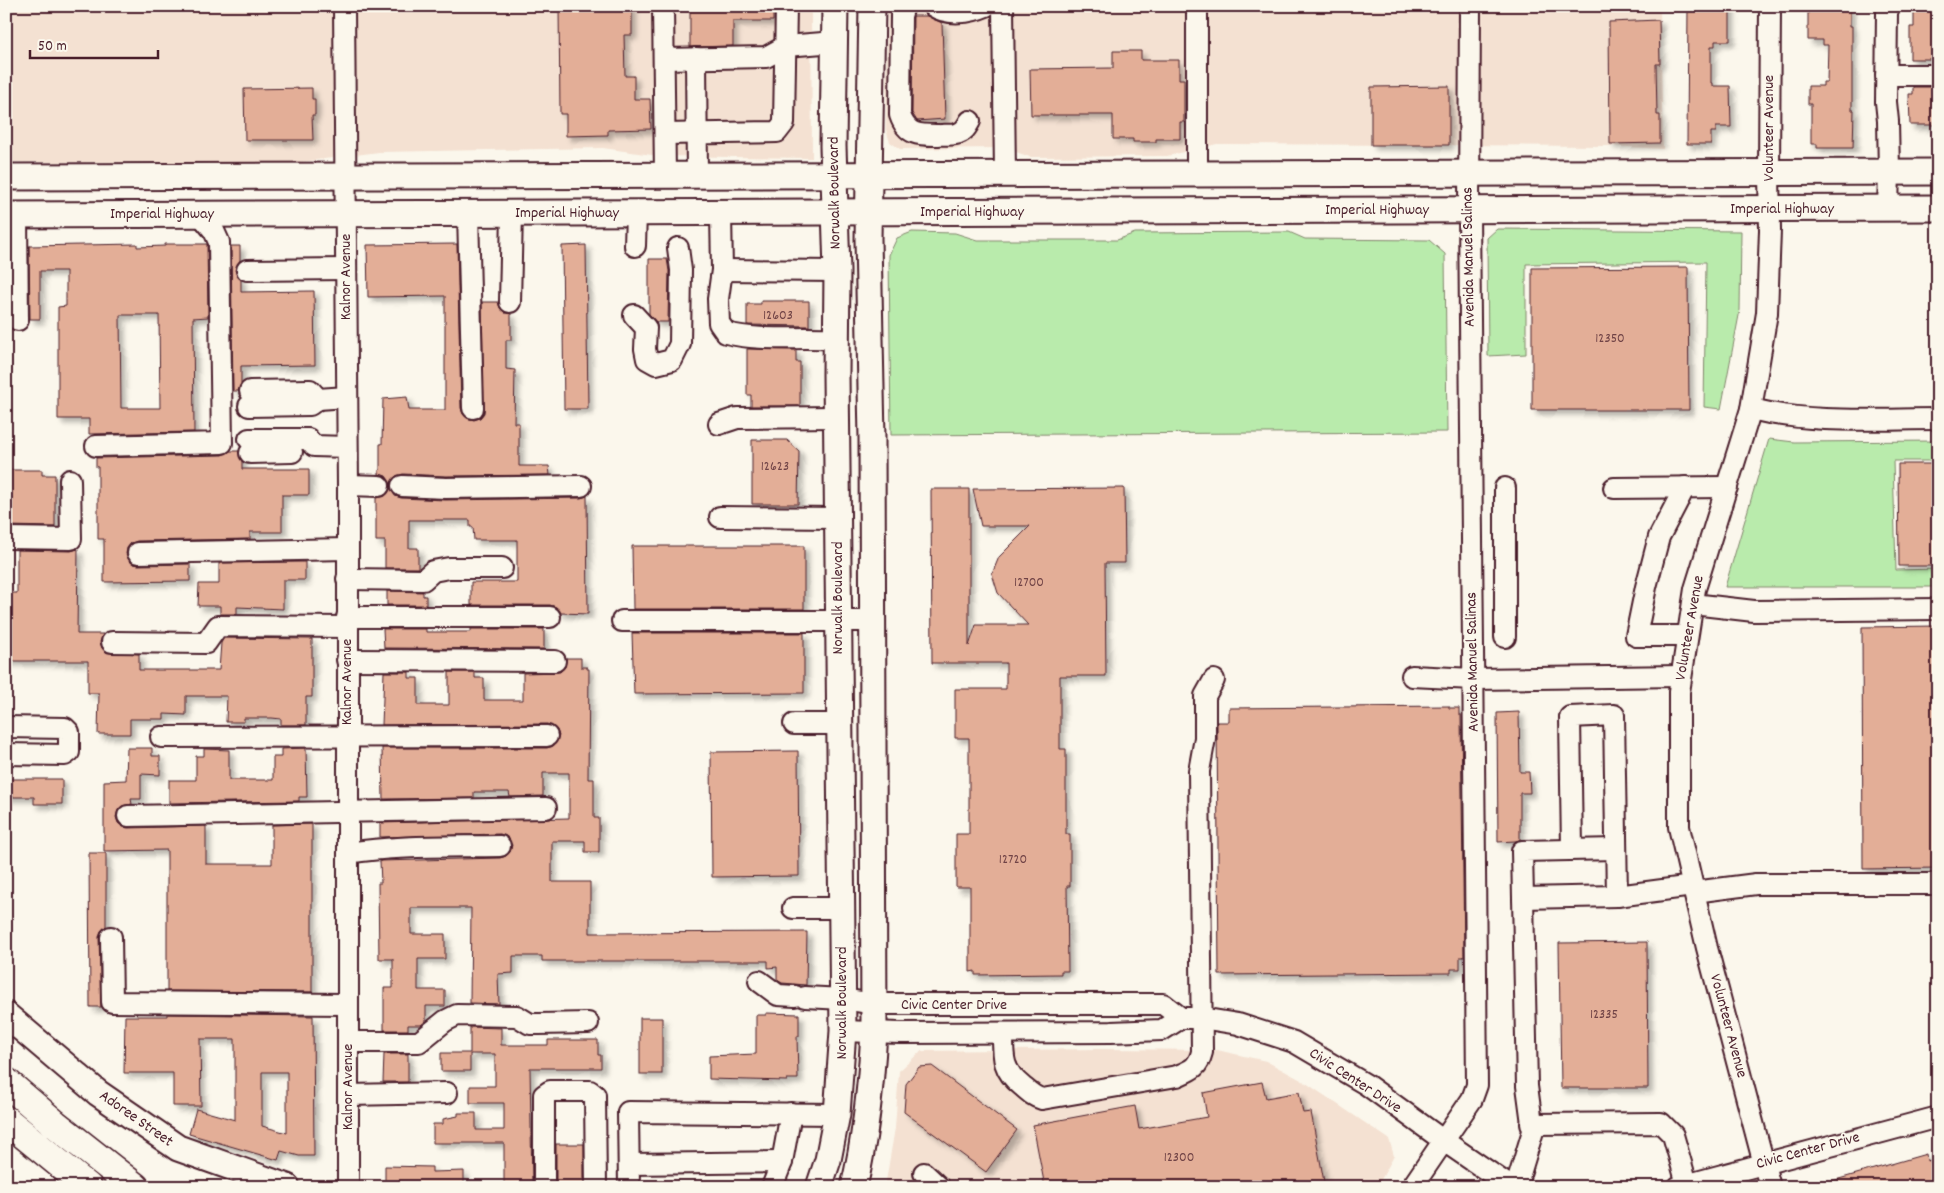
<svg xmlns="http://www.w3.org/2000/svg" width="1944" height="1193" viewBox="0 0 1944 1193" font-family="Dekko,sans-serif">
<style>
.built{fill:#f4e1d2}
.green{fill:#b9ebac;stroke:#82856c}
.building{fill:#e3ae97;stroke:#4a1f2b;fill-rule:evenodd;filter:url(#shadow)}
.lines{fill:none;stroke-linecap:round;stroke-linejoin:round}
.minor-casing{stroke:#4a1f2b;stroke-width:24}
.major-casing{stroke:#4a1f2b;stroke-width:29}
.highway-casing{stroke:#4a1f2b;stroke-width:31}
.minor{stroke:#fbf7ec;stroke-width:20}
.major{stroke:#fbf7ec;stroke-width:25}
.highway{stroke:#fbf7ec;stroke-width:28}
.labels{text-anchor:middle;dominant-baseline:central;stroke-width:4;stroke-linejoin:round;paint-order:stroke}
.number-label{font-size:14px;fill:#704346}
.street-label{font-size:16px;fill:#4a1f2b;stroke:#fbf7ec}
</style>
<defs>
<filter id="shadow"><feDropShadow dx="4.5" dy="4.5" stdDeviation="2.5" flood-color="#0004"/></filter>
</defs>
<rect width="100%" height="100%" fill="#fbf7ec"/>
<filter id="ink" filterUnits="userSpaceOnUse"><feTurbulence type="fractalNoise" baseFrequency=".02" numOctaves="2"/><feDisplacementMap in="SourceGraphic" scale="10" xChannelSelector="R" yChannelSelector="G"/><feConvolveMatrix kernelMatrix="1 2 1 2 8 2 1 2 1" color-interpolation-filters="sRGB"/></filter>
<g filter="url(#ink)">
<g class="built">
<path d="M6 6H811L812 158 659 156 603 148 379 152 301 162H6Z"/>
<path d="M887 6H1660L1663 149 1609 146 1217 144 1167 156 1030 157 1005 148 900 149 890 142 886 130Z"/>
<path d="M1100 1049 1217 1050 1266 1061 1303 1081 1389 1139 1394 1156 1377 1187H885L895 1128 899 1071 921 1051Z"/>
</g>
<g class="green">
<path d="M1497 229 1741 231 1740 310 1721 409 1704 407 1706 262 1526 264V354L1488 356 1487 238Z"/>
<path d="M912 232 955 233 977 240H1117L1135 233 1289 232 1305 239 1429 240 1445 254 1447 432 891 435 889 255 897 238Z"/>
<path d="M1769 439 1794 442 1938 441V461H1893L1896 570 1938 569V587H1725Z"/>
</g>
<g class="building">
<path d="M559 6H632V35H624L625 76H634V99H650L651 129 608 130V135L566 136V114H560Z"/>
<path d="M690 6H773V21H733V46L690 47Z"/>
<path d="M1688 6H1730V41H1715V46H1711V83H1713V86H1730L1731 127H1716V132H1711V144H1687Z"/>
<path d="M1808 6H1850V26H1852V110H1854L1853 148H1817V144H1811V104H1808V86H1823V82H1827L1828 45H1823V40H1808Z"/>
<path d="M1914 6H1938V59H1910V27H1914Z"/>
<path d="M913 16H927L942 23 945 119 917 121 912 113Z"/>
<path d="M1659 20 1660 64H1656L1657 115H1660V143L1610 144 1609 22Z"/>
<path d="M1113 51H1141V60H1179V79H1184V122H1180V139H1156V142H1133V139H1113V115H1031L1030 69 1113 68Z"/>
<path d="M1449 86V145H1371V87Z"/>
<path d="M1913 87H1938V125H1910L1909 94H1913Z"/>
<path d="M312 88V99H315V115H312L313 140H245L244 89Z"/>
<path d="M137 244V247L165 246V244H207L208 317 193 318 194 432 89 434V419H58V307L66 306V271H40V319H30L29 246ZM120 315H159L160 408H121Z"/>
<path d="M457 244 461 408 463 414 467 418 474 420 480 418 484 413 482 302H498L500 308 505 313 511 314V340H506V369L515 370 514 423H519V466H549L550 475 446 476 403 474 396 476 390 484 386 476 379 474V470H380V444H382L383 399 407 397 409 410H445V296L368 297 367 245Z"/>
<path d="M586 245 588 409H564L562 246Z"/>
<path d="M231 246H240V260L235 270 237 276 241 280V292L314 291 315 365 241 366V384L238 391H233Z"/>
<path d="M649 259H667L669 271 668 322H656L649 314Z"/>
<path d="M1688 267 1689 410H1532V268Z"/>
<path d="M761 301H809V326L747 325V304H761Z"/>
<path d="M747 349 796 350V362H800V406H751V395H747Z"/>
<path d="M752 440H787L799 451 798 504H752Z"/>
<path d="M230 451H239L242 461V469H309V495H282V532H250V539L137 541 131 543 127 548 126 554 132 563 138 565 190 564V581L104 582V539H98V467H96V458L222 455Z"/>
<path d="M1898 464H1938V566H1899Z"/>
<path d="M6 470H42V475H55V527L6 526Z"/>
<path d="M391 488 395 496 401 498 445 500 581 498 587 496 588 614 561 613 556 607 550 605H471V582H517V540H474L473 527H470V520H409V548H418V568H385V541H376V498L385 496Z"/>
<path d="M1124 488 1125 563H1105L1106 676H1060V749H1066V834H1070V886H1067L1068 971H1061V974L975 975V971L970 972V887H956V834H969V738H955V689H1006V663H932L931 489H969V646L976 625H1028L998 593 992 574 999 557 1030 526H981L973 489Z"/>
<path d="M632 546H804V609H633Z"/>
<path d="M78 549 77 634H103L100 642 102 648 106 652 139 654V670H219L221 643 224 638 312 639V697H306V725H281V719L272 718H244V722H226L227 696H186V715L164 714V719H130V734H98L99 693H88V661H6V593H17V550L71 551Z"/>
<path d="M305 562V580H283V609L237 607V614H220V606H198L199 584H219V563Z"/>
<path d="M387 591 423 592V596H426V605H387Z"/>
<path d="M1938 626V868L1863 869 1862 627Z"/>
<path d="M383 629H426V632H471V629H544V649L384 648Z"/>
<path d="M632 633H804V693L634 694Z"/>
<path d="M566 658H581V667H587V669H589L588 779H594V818H599V852H585V841H552V882H590V933L807 932 806 985 782 983 777 980V967L768 968V961H542V956H513V973L498 974 499 1004 470 1003 471 908H411V934H445V959H418V990H445V1006H426V1021L421 1025H408V1030H384V988H393V959H379L378 883H381L380 861 500 858 506 856 510 852 512 845 506 836 500 834 380 837V823L569 818V773H543V796L510 797 509 792H474V798L383 799 382 748H547L553 746 559 736 557 730 552 726 547 724 382 725 384 672H409V678H418V705H449V672H475V678H484V700H523V673L560 672 565 667Z"/>
<path d="M1449 706V708H1459V715H1461L1464 957H1460V969H1451V973L1219 975 1217 722H1229V708Z"/>
<path d="M1519 712 1520 772H1529L1530 793H1520V840L1515 841 1498 842 1497 713Z"/>
<path d="M127 748H152V756H160V775L141 774V799H131L132 804 122 806 118 810 116 817 118 823 123 827 128 828 206 826V864H272V825L312 824V992L167 991V850L104 851V781L126 780Z"/>
<path d="M306 748 307 797H299V801L169 803V780H196V756H204V749L229 750V780H273V757H281V749Z"/>
<path d="M798 751 799 876 712 877 711 752Z"/>
<path d="M6 779H62V804H34V797H6Z"/>
<path d="M89 853H106V926L101 931 99 937 101 1007H90Z"/>
<path d="M1647 942 1648 1088H1561L1559 943Z"/>
<path d="M766 1013 799 1014V1036H797L798 1079H787V1081L709 1079V1056L756 1054V1015H766Z"/>
<path d="M167 1014 313 1016 314 1156H299L281 1151 278 1160 189 1134 196 1109 235 1120V1039H200L201 1106H173V1073H124L125 1016H167ZM262 1072H287V1133L262 1126Z"/>
<rect x="640" y="1018" width="22" height="56"/>
<path d="M470 1027 501 1028V1045H548V1040H598V1055H601V1068H530L532 1187H504V1143H433V1124H443V1119L458 1116V1113H476V1130H504V1103H470V1086H495V1054H470V1071H441V1053H470Z"/>
<path d="M384 1054H408V1082H383Z"/>
<path d="M932 1066 1017 1130 986 1172 904 1112 906 1084 919 1067Z"/>
<path d="M1262 1082 1266 1098 1299 1092 1303 1113 1311 1112 1325 1187H1045L1033 1125 1135 1106 1139 1129 1207 1117 1203 1093Z"/>
<rect x="556" y="1144" width="28" height="43"/>
<path d="M1926 1154 1927 1161 1930 1160 1935 1176 1932 1177 1934 1184 1923 1187H1895L1894 1181 1874 1187H1826L1825 1183Z"/>
<path d="M385 1166 432 1167V1172L464 1171V1187L385 1186Z"/>
</g>
<g class="lines">
<defs>
<g id="minor">
<path d="M344 6 348 485V1187"/>
<path d="M663 6 665 176"/>
<path d="M904 6 901 16 900 115C907 136 920 135 939 135 945 134 954 136 959 133 965 131 967 126 970 121"/>
<path d="M933 6C948 16 970 13 986 6"/>
<path d="M1003 6 1005 175"/>
<path d="M1197 6V175"/>
<path d="M1770 6 1769 173 1770 230 1767 313 1751 409 1695 589 1679 692V827L1707 948 1770 1187"/>
<path d="M696 58 697 176"/>
<path d="M664 59 766 57 786 46 835 42"/>
<path d="M1886 75H1938"/>
<path d="M665 134 777 132 784 123 786 6"/>
<path d="M1888 208 1889 172 1888 121 1886 102 1887 13 1889 6"/>
<path d="M468 213 473 408"/>
<path d="M721 213 722 270 718 299 719 323 726 333C761 342 800 336 836 339"/>
<path d="M17 215 18 320"/>
<path d="M635 246 636 213"/>
<path d="M247 270 346 269"/>
<path d="M722 270 837 271"/>
<path d="M510 302 512 213"/>
<path d="M634 315 646 328 645 349 647 359 656 364 672 360 680 344 681 270 678 248"/>
<path d="M250 391 310 390 318 399 347 397"/>
<path d="M249 406 310 405 318 399"/>
<path d="M1751 409C1811 424 1876 419 1938 419"/>
<path d="M719 424 737 418 837 417"/>
<path d="M249 439H308L314 446 347 447"/>
<path d="M96 446 222 443 219 242 214 231 200 214"/>
<path d="M250 453 292 452"/>
<path d="M348 485 379 486"/>
<path d="M402 486 446 488 581 486"/>
<path d="M1685 487 1659 537 1646 587 1636 636H1687"/>
<path d="M1614 488 1727 487"/>
<path d="M720 517 837 518"/>
<path d="M6 538 71 539 70 480"/>
<path d="M138 553 347 549"/>
<path d="M347 579 423 580 433 571 449 568H502"/>
<path d="M1693 604 1754 611 1938 609"/>
<path d="M347 617H550"/>
<path d="M622 621H873"/>
<path d="M1505 637V488"/>
<path d="M112 642 206 643 218 626 347 627"/>
<path d="M347 660 555 661"/>
<path d="M1412 676 1473 679 1681 676"/>
<path d="M794 724H839"/>
<path d="M6 727 65 728 69 732V752L65 755 6 754"/>
<path d="M161 737 547 736"/>
<path d="M128 816 546 808"/>
<path d="M1572 849 1570 717 1614 715 1617 896 1693 886"/>
<path d="M348 853C398 845 449 847 500 846"/>
<path d="M1694 892 1756 884H1938"/>
<path d="M1523 898 1617 896"/>
<path d="M793 908H841"/>
<path d="M111 937 112 1002 348 1004"/>
<path d="M759 981 778 995 795 996"/>
<path d="M805 997 843 999 874 1004H1163L1181 1018"/>
<path d="M843 1031 900 1033 1111 1032 1162 1030 1181 1018H1201L1238 1024 1294 1042 1367 1085 1444 1141 1511 1187"/>
<path d="M1003 1033C1003 1057 1002 1070 1022 1086 1029 1092 1034 1097 1042 1099L1177 1076C1191 1070 1198 1068 1202 1052L1199 771 1205 738V696L1214 680"/>
<path d="M348 1042H419L445 1021 457 1015 517 1016 530 1024H539L588 1023"/>
<path d="M348 1095 447 1093"/>
<path d="M1531 1124 1661 1123 1673 1135 1687 1184"/>
<path d="M629 1164 782 1162"/>
<path d="M924 1173 939 1187"/>
<path d="M544 1187V1095L550 1091H590L595 1095 596 1187"/>
<path d="M629 1187 628 1112 837 1114"/>
<path d="M772 1187 782 1162 791 1113"/>
<path d="M1412 1187 1472 1099 1477 1085 1469 210 1470 6"/>
<path d="M1516 1187 1533 1131 1527 1086 1522 851 1616 849"/>
<path d="M1678 1187 1938 1117"/>
</g>
<g id="major">
<path d="M6 177 1938 172"/>
<path d="M6 215 1938 208"/>
<path d="M6 1015 98 1093 178 1148 287 1187"/>
<path d="M819 1187 828 1160 837 1114 843 1031 836 374 837 271 833 146 835 6"/>
<path d="M854 1187C866 1136 871 1085 874 1032L872 438 868 239 872 6"/>
</g>
<g id="highway">
<path d="M6 1082 55 1124 135 1187"/>
<path d="M6 1120 88 1187"/>
</g>
</defs>
<use href="#minor" class="minor-casing"/>
<use href="#major" class="major-casing"/>
<use href="#highway" class="highway-casing"/>
<use href="#minor" class="minor"/>
<use href="#major" class="major"/>
<use href="#highway" class="highway"/>
</g>
</g>
<g class="labels">
<g class="number-label">
<text x="778" y="316">12603</text>
<text x="1610" y="339">12350</text>
<text x="775" y="467">12623</text>
<text x="1029" y="583">12700</text>
<text x="1013" y="860">12720</text>
<text x="1604" y="1015">12335</text>
<text x="1179" y="1158">12300</text>
</g>
<g class="street-label">
<text transform="translate(1769 128) rotate(-90)">Volunteer Avenue</text>
<text transform="translate(835 193) rotate(-91)">Norwalk Boulevard</text>
<text x="1782" y="209">Imperial Highway</text>
<text x="1377" y="210">Imperial Highway</text>
<text x="972" y="212">Imperial Highway</text>
<text x="567" y="213">Imperial Highway</text>
<text x="162" y="214">Imperial Highway</text>
<text transform="translate(1469 257) rotate(-91)">Avenida Manuel Salinas</text>
<text transform="translate(346 277) rotate(-90)">Kalnor Avenue</text>
<text transform="translate(838 598) rotate(-90)">Norwalk Boulevard</text>
<text transform="translate(1690 628) rotate(-80)">Volunteer Avenue</text>
<text transform="translate(1473 662) rotate(-91)">Avenida Manuel Salinas</text>
<text transform="translate(347 682) rotate(-90)">Kalnor Avenue</text>
<text transform="translate(842 1003) rotate(-90)">Norwalk Boulevard</text>
<text x="954" y="1005">Civic Center Drive</text>
<text transform="translate(1728 1026) rotate(75)">Volunteer Avenue</text>
<text transform="translate(1355 1081) rotate(33)">Civic Center Drive</text>
<text transform="translate(348 1087) rotate(-90)">Kalnor Avenue</text>
<text transform="translate(136 1119) rotate(35)">Adoree Street</text>
<text transform="translate(1808 1151) rotate(-15)">Civic Center Drive</text>
</g>
</g>
<rect width="1944" height="1193" fill="none" stroke="#fbf7ec" stroke-width="25"/>
<rect x="12" y="12" width="1919" height="1168" fill="none" stroke="#4a1f2b" stroke-width="2" filter="url(#ink)"/>
<path d="M30 50v8h128v-8" fill="none" stroke="#4a1f2b" stroke-width="2.5"/>
<text x="38" y="50" font-size="15" fill="#4a1f2b" stroke="#fbf7ec" stroke-width="4" paint-order="stroke">50 m</text>
</svg>
